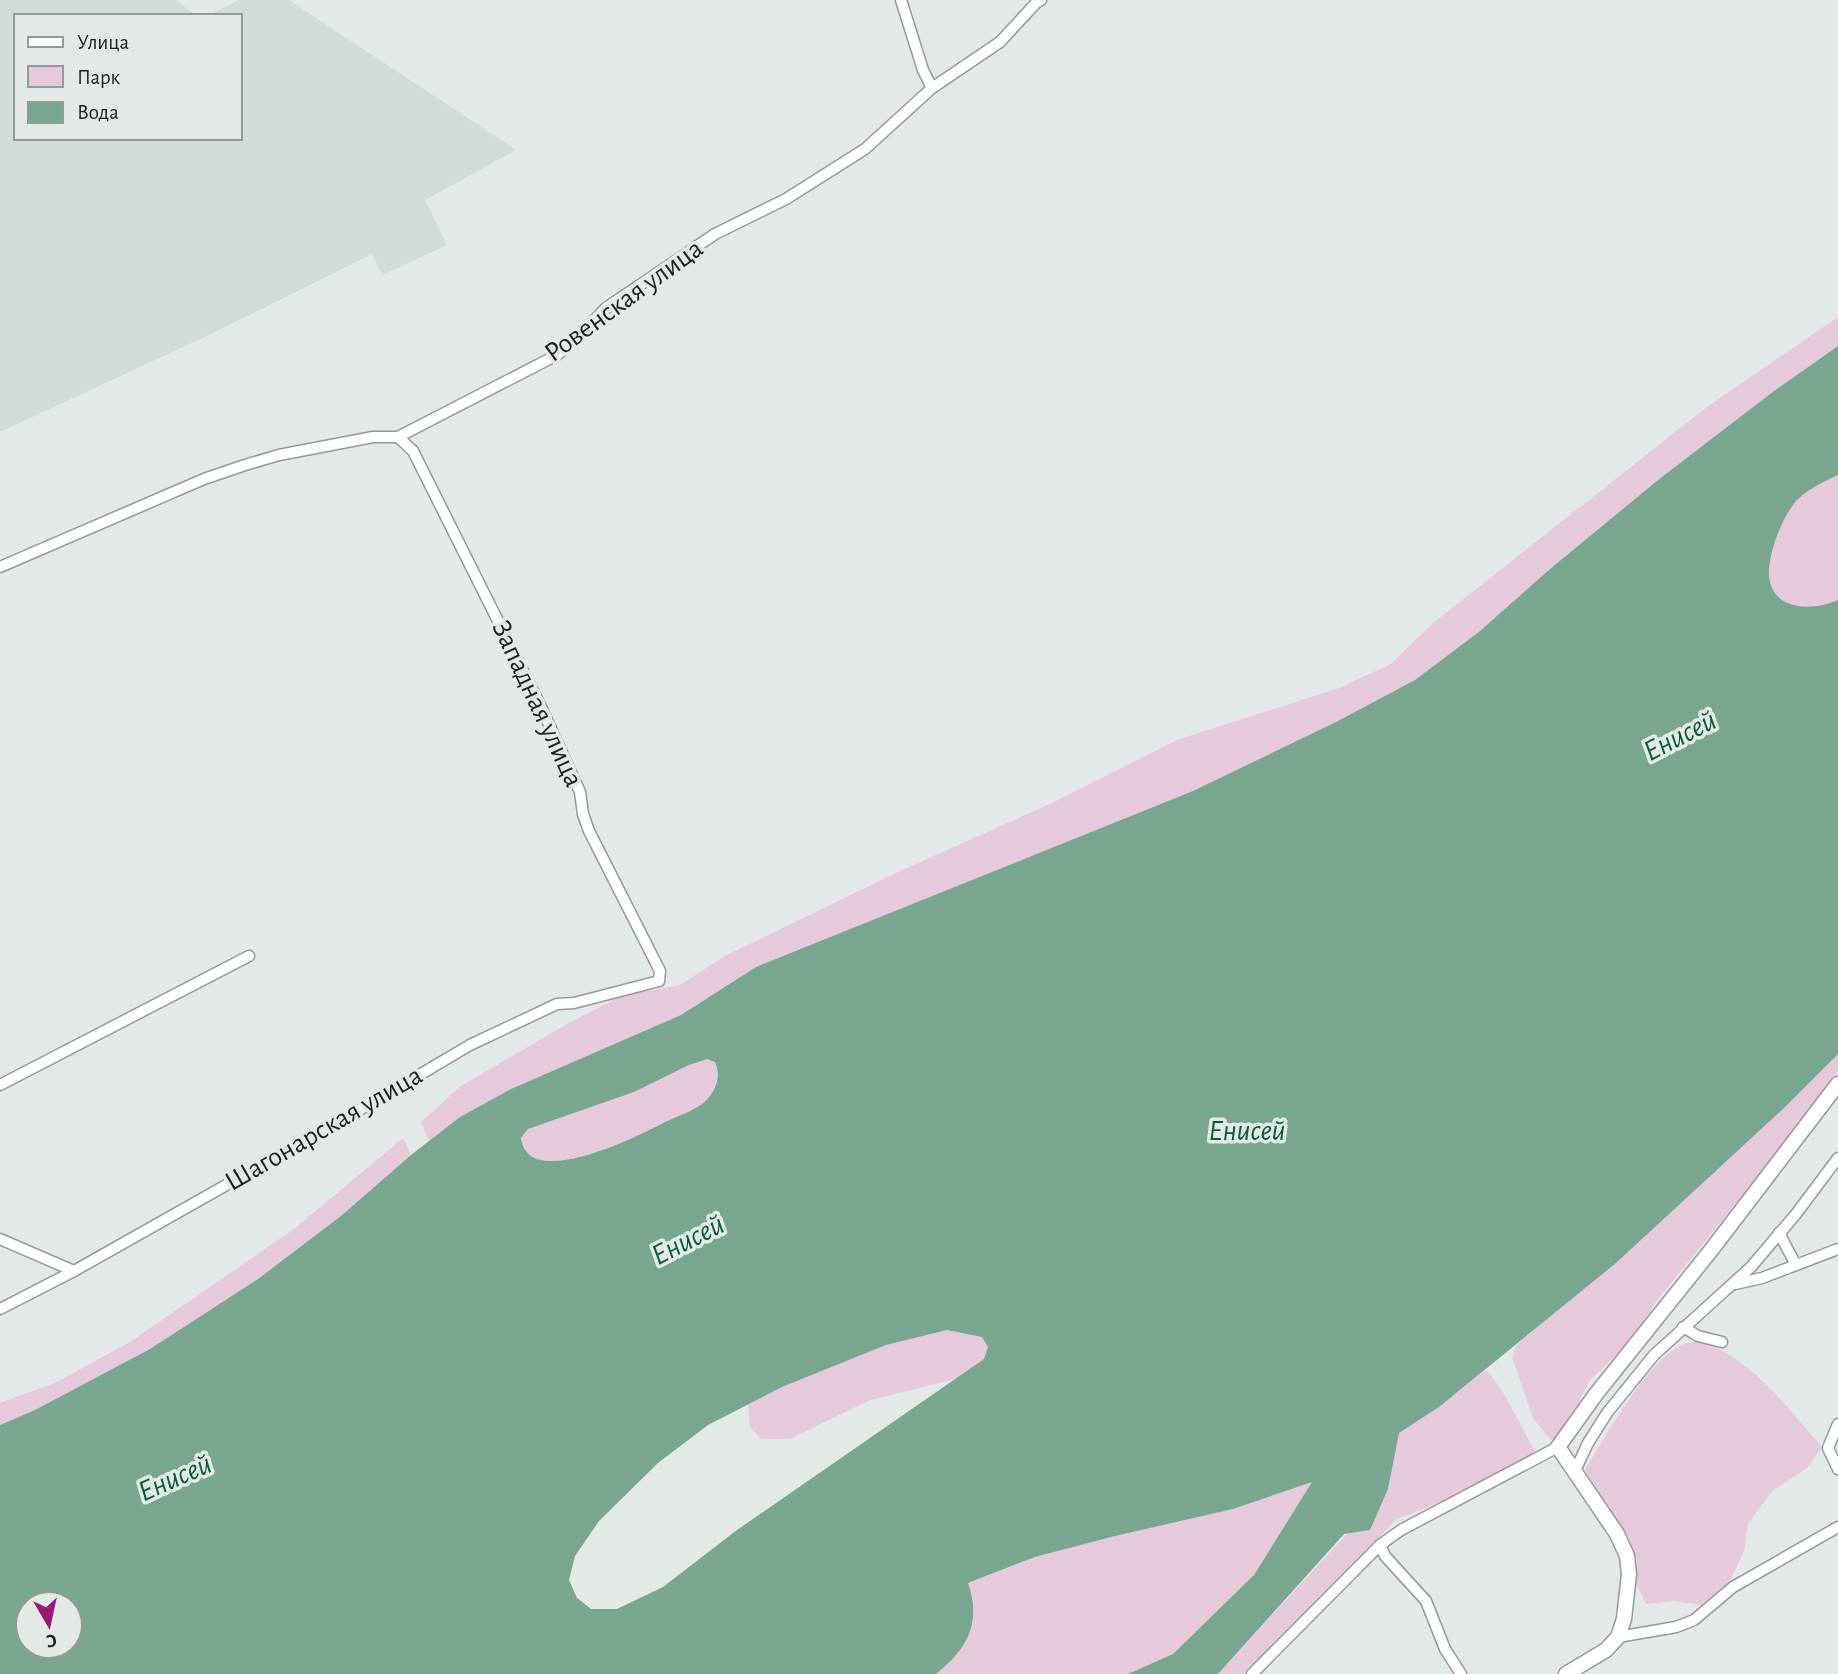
<svg xmlns="http://www.w3.org/2000/svg" width="1838" height="1674" viewBox="0 0 1838 1674" font-family="'Alegreya Sans',sans-serif">
<style>
.built{fill:#d0dcd5}
.green{fill:#e6c9da}
.water{fill:#78a68e;fill-rule:evenodd}
.lines{fill:none;stroke-linecap:round;stroke-linejoin:round}
.street-casing{stroke:#959a97;stroke-width:13}
.secondary-casing{stroke:#959a97;stroke-width:17}
.street{stroke:#fff;stroke-width:10}
.secondary{stroke:#fff;stroke-width:14}
.labels{text-anchor:middle;dominant-baseline:central;stroke-width:7;stroke-linejoin:round;paint-order:stroke}
.street-label{font-size:28px;fill:#1f2120;stroke:#e3e9e6}
.water-label{font-size:30px;font-style:italic;fill:#065c3d;stroke:#e3e9e6}
</style>
<rect width="100%" height="100%" fill="#e3e9e6"/>
<path class="built" d="M0 0H176L196 16H16V138H240V16H207L239 0H289L516 150 425 200 447 245 382 275 372 254 211 334 0 432Z"/>
<g class="green">
<path d="M1838 317V346L1774 391 1658 480 1550 569 1480 631 1415 680 1336 722 1193 791 756 967 681 1015 511 1089 460 1117 429 1141 421 1122 461 1086 567 1024 621 996 680 985 725 956 898 872 1054 802 1177 740 1339 688 1391 664 1433 623 1707 407Z"/>
<path d="M1838 475V600C1811 612 1768 611 1769 571 1770 550 1781 521 1793 505 1803 491 1823 482 1838 475Z"/>
<path d="M1838 1054V1072L1767 1165 1658 1299 1632 1340 1590 1380 1563 1433 1551 1440 1533 1418 1512 1357 1516 1346 1562 1305 1616 1263 1783 1109Z"/>
<path d="M706 1059 715 1062C721 1078 715 1093 702 1104 691 1112 675 1117 663 1123 637 1136 529 1192 521 1138L528 1129 634 1092 689 1065Z"/>
<path d="M403 1138 411 1155 341 1216 258 1279 150 1349 35 1410 0 1425V1403L57 1382 130 1342 294 1229Z"/>
<path d="M947 1330 982 1337 988 1347 984 1359 959 1378 870 1400 790 1439H761L750 1427 748 1404 782 1387 886 1345Z"/>
<path d="M1699 1341C1751 1357 1787 1408 1822 1447L1807 1468 1772 1491 1748 1524 1744 1551 1730 1581 1701 1605 1675 1601 1646 1604 1636 1583 1637 1560 1620 1526 1585 1470C1605 1437 1646 1365 1678 1347 1684 1343 1692 1342 1699 1341Z"/>
<path d="M1486 1370C1508 1394 1519 1425 1536 1453L1471 1490 1397 1519 1243 1674H1218L1388 1489 1398 1433 1439 1407Z"/>
<path d="M1313 1481 1254 1575 1173 1654 1128 1674H936C965 1651 984 1621 967 1584L1035 1557 1115 1536 1233 1509Z"/>
</g>
<path class="water" d="M1838 346V475C1823 482 1803 491 1793 505 1781 521 1770 550 1769 571 1768 611 1811 612 1838 600V1054L1783 1109 1616 1263 1439 1407 1399 1433 1388 1489 1370 1530 1344 1534 1218 1674H1128L1173 1654 1254 1575 1312 1482 1233 1509 1115 1536 1035 1557 968 1583C982 1623 967 1649 936 1674H0V1425L35 1410 150 1349 258 1279 341 1216 411 1155 460 1117 511 1089 681 1015 756 967 1193 791 1336 722 1415 680 1480 631 1550 569 1658 480 1774 391ZM707 1059 715 1062C722 1078 715 1093 702 1104 691 1112 675 1117 663 1123 638 1136 528 1192 521 1138L528 1129 634 1092 689 1065ZM947 1330 982 1337 988 1347 984 1359 737 1530 663 1587 617 1609H591L577 1598 569 1580 575 1556 599 1521 658 1463 708 1425 782 1387 886 1345ZM28 1604H70V1646H28Z"/>
<g class="lines">
<defs>
<g id="street">
<path d="M901 0 923 70 932 88"/>
<path d="M0 567 204 479 245 465 279 455 373 437H398L557 355 582 333 606 308 715 234 786 199 865 149 932 88 1000 42 1036 3 1041 0"/>
<path d="M0 1085 249 956"/>
<path d="M1779 1233 1796 1265"/>
<path d="M0 1239 74 1271"/>
<path d="M1735 1284 1762 1278 1838 1249"/>
<path d="M0 1309 74 1271 377 1100 470 1045 557 1004 574 1003 659 981 660 971 589 831 583 814 580 792 541 707 413 451 398 437"/>
<path d="M1683 1327 1698 1336 1722 1342"/>
<path d="M1838 1424 1828 1448 1838 1469"/>
<path d="M1575 1471 1588 1443 1607 1413 1654 1355 1751 1267 1796 1214 1838 1158"/>
<path d="M1380 1545 1385 1556 1426 1601 1445 1649 1461 1674"/>
<path d="M1618 1637 1676 1627 1694 1620 1733 1587 1838 1527"/>
<path d="M1252 1674 1380 1545 1401 1530 1558 1447"/>
</g>
<path id="secondary" d="M1566 1674 1606 1650 1618 1637 1624 1619 1629 1574 1627 1556 1617 1534 1558 1447 1596 1394 1712 1249 1838 1084"/>
</defs>
<use href="#street" class="street-casing"/>
<use href="#secondary" class="secondary-casing"/>
<use href="#street" class="street"/>
<use href="#secondary" class="secondary"/>
</g>
<g class="labels">
<g class="street-label">
<text transform="translate(624 301) rotate(-36)">Ровенская улица</text>
<text transform="translate(537 704) rotate(65)">Западная улица</text>
<text transform="translate(324 1129) rotate(-30)">Шагонарская улица</text>
</g>
<g class="water-label">
<text transform="translate(1680 736) rotate(-27)">Енисей</text>
<text x="1247" y="1131">Енисей</text>
<text transform="translate(688 1240) rotate(-27)">Енисей</text>
<text transform="translate(175 1478) rotate(-24)">Енисей</text>
</g>
</g>
<rect x="14" y="14" width="228" height="126" fill="#e3e9e6" stroke="#959997" stroke-width="2"/>
<rect x="28" y="37" width="35" height="10" fill="#ffffff" stroke="#959997" stroke-width="2"/>
<text x="77" y="49" font-size="21" fill="#1f2120">Улица</text>
<rect x="28" y="66" width="35" height="21" fill="#e6c9da" stroke="#959997" stroke-width="2"/>
<text x="77" y="84" font-size="21" fill="#1f2120">Парк</text>
<rect x="28" y="102" width="35" height="21" fill="#78a68e" stroke="#959997" stroke-width="2"/>
<text x="77" y="119" font-size="21" fill="#1f2120">Вода</text>
<g transform="translate(49 1625) rotate(171)"><circle r="33" fill="#e3e9e6" stroke="#959997" stroke-width="2"/>
<path d="M0-5L12 26L0 18L-12 26Z" fill="#971b75"/>
<text y="-10" font-size="19" font-weight="bold" text-anchor="middle" fill="#1f2120">С</text>
</g>
</svg>
